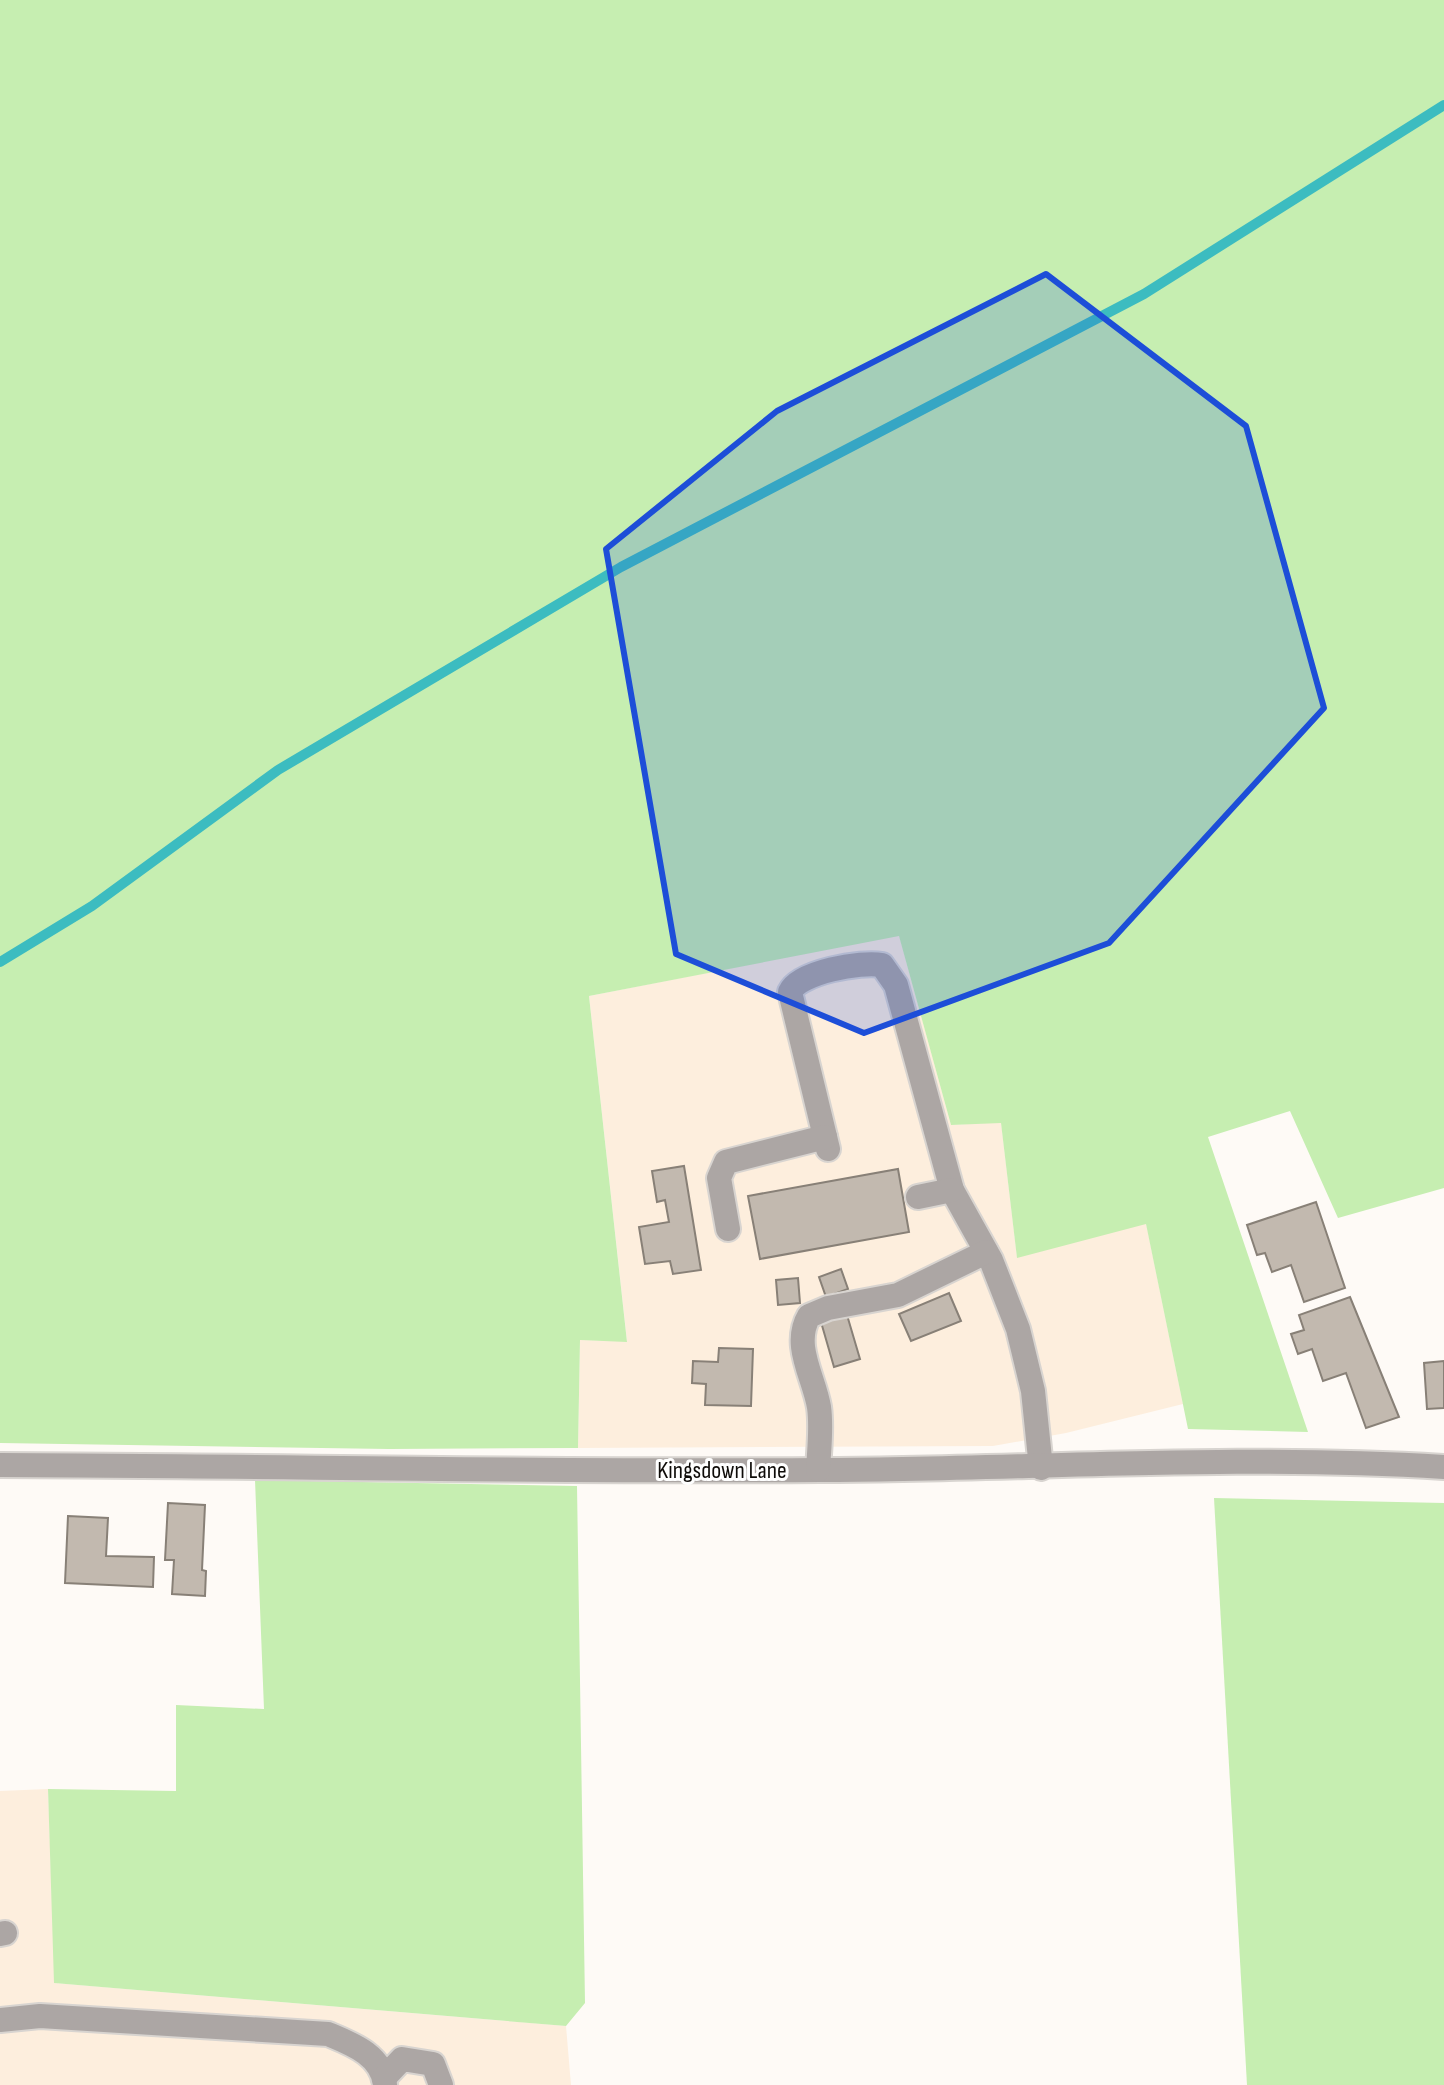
<svg xmlns="http://www.w3.org/2000/svg" width="1444" height="2085" viewBox="0 0 1444 2085" font-family="'Sofia Sans Condensed',sans-serif">
<style>
.built{fill:#fdeedd}
.green{fill:#c6eeb1}
.lines{fill:none;stroke-linecap:round;stroke-linejoin:round}
.stream{stroke:#3cbcc0;stroke-width:10}
.building{fill:#c2b9af;stroke:#888077;stroke-width:2}
.minor-casing{stroke:#d8d4d0;stroke-width:28}
.minor{stroke:#aca6a4;stroke-width:24}
.marked{fill:#1d4ed8;fill-opacity:0.2;stroke:#1d4ed8;stroke-width:6;stroke-linejoin:round}
.labels{text-anchor:middle;dominant-baseline:central;stroke-width:6;stroke-linejoin:round;paint-order:stroke}
.street-label{font-size:24px;fill:#0e0b08;stroke:#fff}
</style>
<rect width="100%" height="100%" fill="#fefaf6"/>
<g class="built">
<path d="M899 935 951 1125 1001 1122 1017 1257 1146 1223 1183 1404 1066 1433 993 1446 578 1448 580 1340 627 1341 589 996Z"/>
<path d="M48 1789 55 1983 566 2026 571 2085H0V1791Z"/>
</g>
<g class="green">
<path d="M0 0H1444V1188L1338 1218 1290 1111 1208 1137 1308 1432 1188 1429 1146 1224 1017 1258 1001 1123 951 1125 899 936 589 996 627 1342 580 1340 578 1448 389 1449 0 1443Z"/>
<path d="M255 1480 577 1486 585 2003 566 2026 54 1983 48 1789 176 1791V1705L264 1709Z"/>
<path d="M1214 1498 1444 1503V2085H1247Z"/>
</g>
<g class="lines">
<path class="stream" d="M0 962 92 906 278 770 621 567 1144 294 1444 105"/>
</g>
<g class="building">
<path d="M684 1166 701 1270 673 1274 670 1261 645 1264 639 1227 669 1222 665 1200 657 1202 652 1171Z"/>
<path d="M898 1169 909 1232 760 1259 748 1196Z"/>
<path d="M1316 1202 1345 1288 1304 1302 1291 1265 1272 1272 1265 1253 1257 1255 1247 1225Z"/>
<path d="M841 1269 848 1289 826 1297 819 1277Z"/>
<path d="M798 1278 800 1303 778 1305 776 1280Z"/>
<path d="M949 1293 961 1321 911 1341 899 1314Z"/>
<path d="M1350 1297 1399 1417 1366 1428 1346 1373 1323 1381 1312 1349 1298 1354 1291 1334 1304 1330 1299 1315Z"/>
<path d="M847 1315 860 1359 834 1367 821 1322Z"/>
<path d="M719 1348 753 1349 751 1406 705 1405 706 1384 692 1383 693 1361 718 1362Z"/>
<path d="M1444 1361V1408L1427 1409 1424 1363Z"/>
<path d="M168 1503 205 1505 202 1570 206 1571 205 1596 172 1594 174 1560H165Z"/>
<path d="M68 1516 108 1518 106 1556 154 1557 153 1587 65 1583Z"/>
</g>
<g class="lines">
<defs>
<g id="minor">
<path d="M828 1149 790 992C799 972 861 961 882 965L896 985 952 1190 991 1260 1018 1329 1033 1391 1041 1468"/>
<path d="M918 1197 952 1190"/>
<path d="M728 1229 719 1178 726 1162 825 1137"/>
<path d="M0 1465C273 1466 547 1472 820 1470 1028 1469 1237 1454 1444 1467"/>
<path d="M818 1470C819 1449 822 1428 819 1407 814 1377 792 1345 809 1316L828 1308 898 1295 986 1252"/>
<path d="M0 1934 5 1933"/>
<path d="M0 2020 40 2016 328 2034C352 2044 382 2055 385 2085"/>
<path d="M384 2078 402 2059 433 2064 441 2085"/>
</g>
</defs>
<use href="#minor" class="minor-casing"/>
<use href="#minor" class="minor"/>
</g>
<path class="marked" d="M1046 274 1246 426 1324 708 1109 943 864 1033 676 954 606 549 777 411Z"/>
<g class="labels">
<g class="street-label">
<text x="722" y="1470">Kingsdown Lane</text>
</g>
</g>
</svg>
